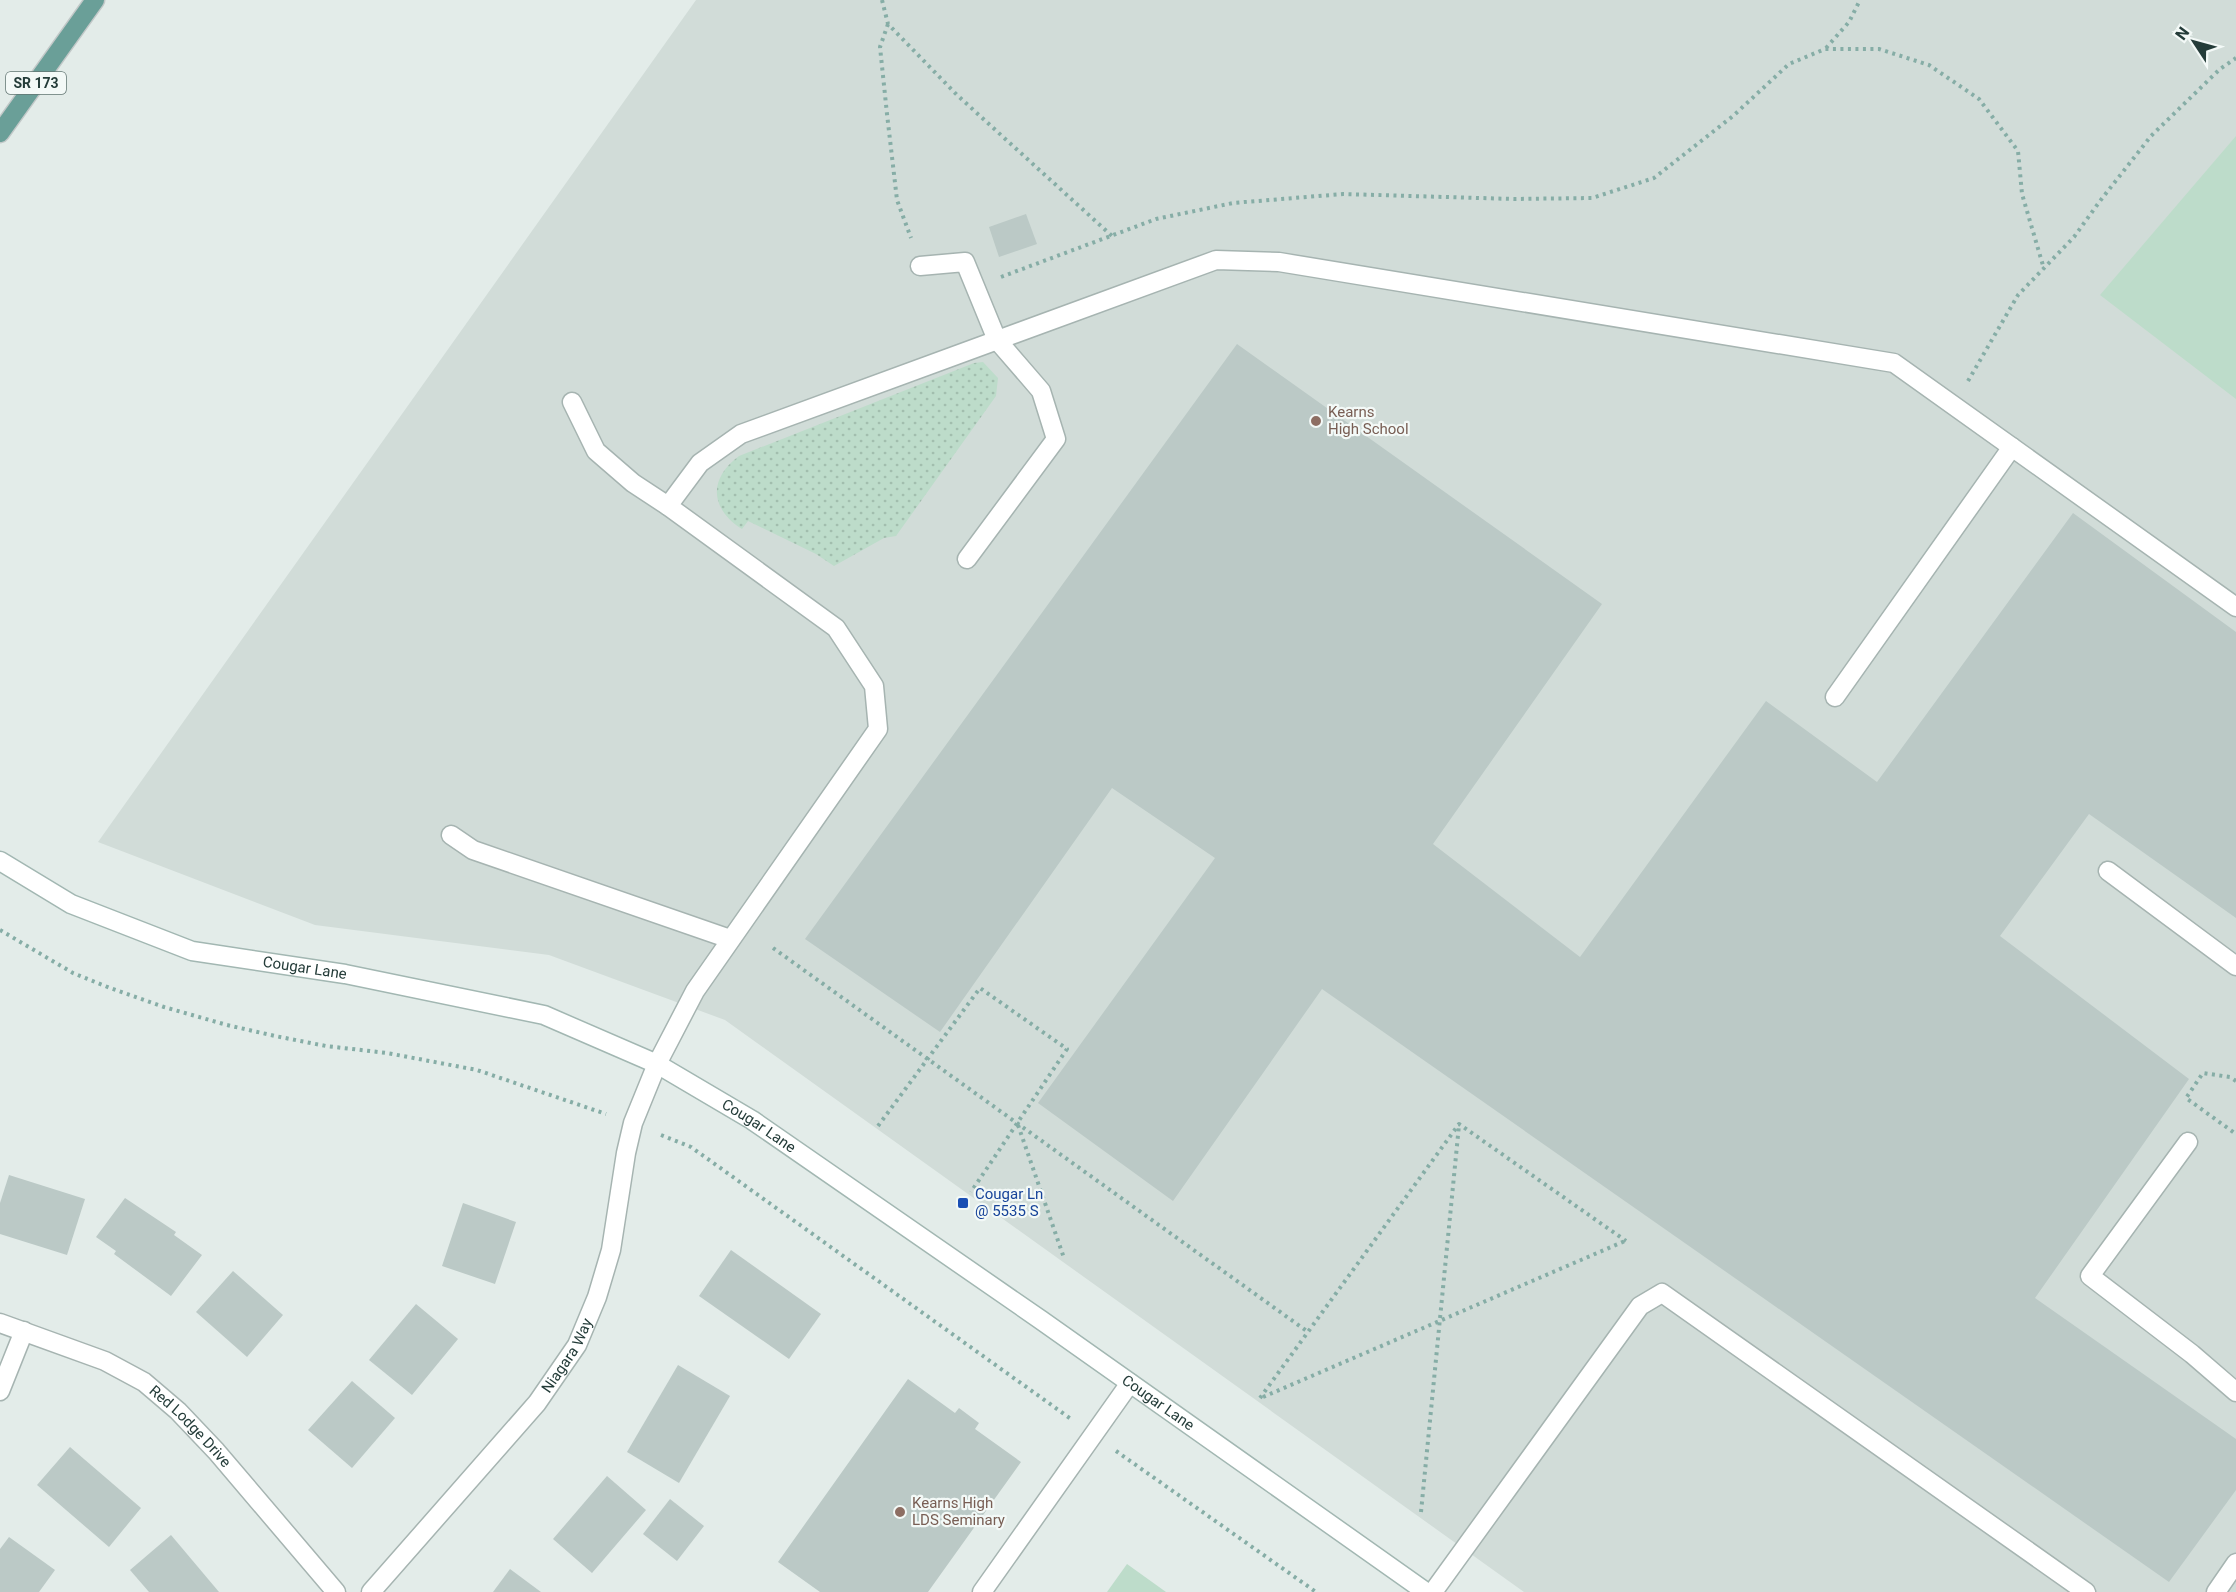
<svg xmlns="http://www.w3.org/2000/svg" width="2236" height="1592" viewBox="0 0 2236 1592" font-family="Roboto,sans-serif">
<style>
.built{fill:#d1dcd8}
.grass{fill:url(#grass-dots)}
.pitch{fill:#bddcca}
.building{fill:#bbc9c6}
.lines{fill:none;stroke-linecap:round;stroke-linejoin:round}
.lane-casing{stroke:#a6b4b1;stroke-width:21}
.street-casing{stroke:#a6b4b1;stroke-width:21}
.secondary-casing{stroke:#a2b7b2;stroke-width:21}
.primary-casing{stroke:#c2c8c8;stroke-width:21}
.path{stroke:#86ada6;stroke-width:4;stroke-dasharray:3 4.5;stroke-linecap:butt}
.lane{stroke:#fff;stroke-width:18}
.street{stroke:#fff;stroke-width:18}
.secondary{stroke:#fff;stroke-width:18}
.primary{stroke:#6a9f98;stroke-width:18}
.education-dot{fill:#8d6e63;stroke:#f3f9f7;stroke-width:2}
.transit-dot{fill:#1a4fb4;stroke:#f3f9f7;stroke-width:2}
.labels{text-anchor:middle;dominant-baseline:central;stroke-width:4.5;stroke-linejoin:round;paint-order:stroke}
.shield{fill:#f3f9f7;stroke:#627572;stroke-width:1.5}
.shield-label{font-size:14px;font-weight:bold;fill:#243c39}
.education-label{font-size:15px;fill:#785e54;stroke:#f3f9f7;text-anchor:start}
.street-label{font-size:15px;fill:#243c39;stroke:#f3f9f7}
.transit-label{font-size:15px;fill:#164399;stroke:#f3f9f7;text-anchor:start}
</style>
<defs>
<pattern id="grass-dots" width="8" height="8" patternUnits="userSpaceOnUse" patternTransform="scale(1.5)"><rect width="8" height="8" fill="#bddcca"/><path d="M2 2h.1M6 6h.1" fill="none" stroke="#a2beae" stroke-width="1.8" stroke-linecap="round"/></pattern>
</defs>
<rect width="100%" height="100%" fill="#e3ece9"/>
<path class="built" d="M696 0H2236V1592H1524L725 1020 549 955 315 925 98 842Z"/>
<path class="grass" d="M983 362 998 378 996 396 896 536 884 538 834 566 816 554 748 521 742 529C710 509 708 479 739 456L974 363Z"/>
<g class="pitch">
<path d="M2236 136V399L2100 295Z"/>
<path d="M1127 1564 1166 1592H1107Z"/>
</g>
<g class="building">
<path d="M1026 214 1037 244 999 257 989 227Z"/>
<path d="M1237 344 1602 604 1433 844 1580 957 1766 701 1877 782 2073 513 2236 632V918L2089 814 2000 936 2189 1079 2035 1298 2236 1439V1490L2169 1582 1322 989 1173 1201 1038 1103 1215 858 1112 788 940 1032 805 939Z"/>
<path d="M9 1175 85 1199 67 1255 0 1234V1203Z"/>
<path d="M125 1198 176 1232 174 1235 202 1255 171 1296 114 1254 116 1251 96 1237Z"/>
<path d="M463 1203 516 1222 495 1284 442 1266Z"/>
<path d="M731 1250 821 1314 789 1359 699 1296Z"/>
<path d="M233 1271 283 1315 247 1357 196 1312Z"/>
<path d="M416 1304 458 1339 412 1395 369 1360Z"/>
<path d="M678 1365 730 1396 679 1483 627 1452Z"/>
<path d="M908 1379 955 1413 959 1408 979 1423 975 1429 1021 1462 928 1592H820L778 1562Z"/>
<path d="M352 1381 395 1418 352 1468 308 1430Z"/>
<path d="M70 1447 141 1508 109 1547 37 1485Z"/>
<path d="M607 1476 646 1510 592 1573 553 1539Z"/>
<path d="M670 1499 704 1526 677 1561 643 1534Z"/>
<path d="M171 1535 219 1592H149L130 1570Z"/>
<path d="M9 1537 55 1570 39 1592H0V1549Z"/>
<path d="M510 1569 541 1592H493Z"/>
</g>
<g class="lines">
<defs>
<g id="lane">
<path d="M920 266 965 262 997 340 1041 391 1056 439 967 559"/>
<path d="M572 402 596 451 633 483 668 506"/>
<path d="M1835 697 2012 447"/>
<path d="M451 835 473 850 730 939"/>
<path d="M2108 871 2236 966"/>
<path d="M657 1064 695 991 878 729 874 686 836 628 668 506 700 463 741 434 1216 260 1279 262 1894 363 2236 607"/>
<path d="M2188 1142 2090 1276 2192 1354 2236 1392"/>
<path d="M982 1592 1130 1383"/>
<path d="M1433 1592 1640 1306 1662 1293 2086 1592"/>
<path d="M2216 1592 2236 1563"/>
</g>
<g id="street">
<path id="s1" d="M0 1323 105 1361 144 1382 178 1411 216 1451 336 1592"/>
<path d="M0 1391 24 1331"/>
<path id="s2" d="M371 1592 537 1403 577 1345 597 1297 611 1250 626 1153 633 1123 657 1064"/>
</g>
<g id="secondary">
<path id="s3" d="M0 861 71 904 192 951 345 974 544 1015 657 1064 752 1120 1041 1320 1426 1592"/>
</g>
<path id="primary" d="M0 133 95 0"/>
</defs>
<use href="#lane" class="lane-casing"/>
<use href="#street" class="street-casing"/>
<use href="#secondary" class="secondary-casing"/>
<use href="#primary" class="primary-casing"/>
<g class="path">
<path d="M882 0 888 24 957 95 1112 236"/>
<path d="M888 24 880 47 887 114 897 200 911 238"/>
<path d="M1826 48 1849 22 1860 0"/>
<path d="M1001 277 1156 219 1233 203 1343 194 1514 199 1592 198 1654 178 1733 116 1789 64 1825 49H1879L1929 65 1979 99 2018 151 2022 194 2044 269"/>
<path d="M1968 381 2018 295 2074 237 2100 201 2151 136 2220 69 2236 58"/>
<path d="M0 930 73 973 110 988 164 1007 227 1025 275 1036 326 1046 387 1053 477 1070 606 1114"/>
<path d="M773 948 1308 1332"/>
<path d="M2236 1081 2230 1077 2203 1073 2186 1098 2236 1134"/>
<path d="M1018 1125 1064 1258"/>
<path d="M878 1126 980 988 1067 1049 971 1192"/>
<path d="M661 1135 691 1147 1071 1419"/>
<path d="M1263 1397 1625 1241"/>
<path d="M1260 1398 1459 1124 1626 1241"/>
<path d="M1116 1451 1316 1592"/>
<path d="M1421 1512 1459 1125"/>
</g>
<use href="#lane" class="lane"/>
<use href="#street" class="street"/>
<use href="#secondary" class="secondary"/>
<use href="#primary" class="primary"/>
</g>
<g class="education-dot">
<circle cx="1316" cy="421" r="6"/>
<circle cx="900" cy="1512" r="6"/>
</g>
<rect class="transit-dot" x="957" y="1197" width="12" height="12" rx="3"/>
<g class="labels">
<rect class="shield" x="6" y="72" width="60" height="22" rx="4.5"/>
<g class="shield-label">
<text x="36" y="83">SR 173</text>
</g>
<g class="education-label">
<text x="1328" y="412">Kearns<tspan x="1328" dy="17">High School</tspan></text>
<text x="912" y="1503">Kearns High<tspan x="912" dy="17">LDS Seminary</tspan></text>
</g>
<g class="street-label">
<text stroke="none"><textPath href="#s3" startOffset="327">Cougar Lane</textPath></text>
<text stroke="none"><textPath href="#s3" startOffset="813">Cougar Lane</textPath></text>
<text stroke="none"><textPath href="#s2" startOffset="308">Niagara Way</textPath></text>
<text stroke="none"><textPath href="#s3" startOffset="1299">Cougar Lane</textPath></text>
<text stroke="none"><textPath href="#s1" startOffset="220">Red Lodge Drive</textPath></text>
</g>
<g class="transit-label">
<text x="975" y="1194">Cougar Ln<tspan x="975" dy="17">@ 5535 S</tspan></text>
</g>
</g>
<g transform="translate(2194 42) rotate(306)" stroke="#f3f9f7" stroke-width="4.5" paint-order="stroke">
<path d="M0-4.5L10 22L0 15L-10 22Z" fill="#243c39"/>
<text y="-9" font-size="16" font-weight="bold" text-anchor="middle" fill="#243c39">N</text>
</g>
</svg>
